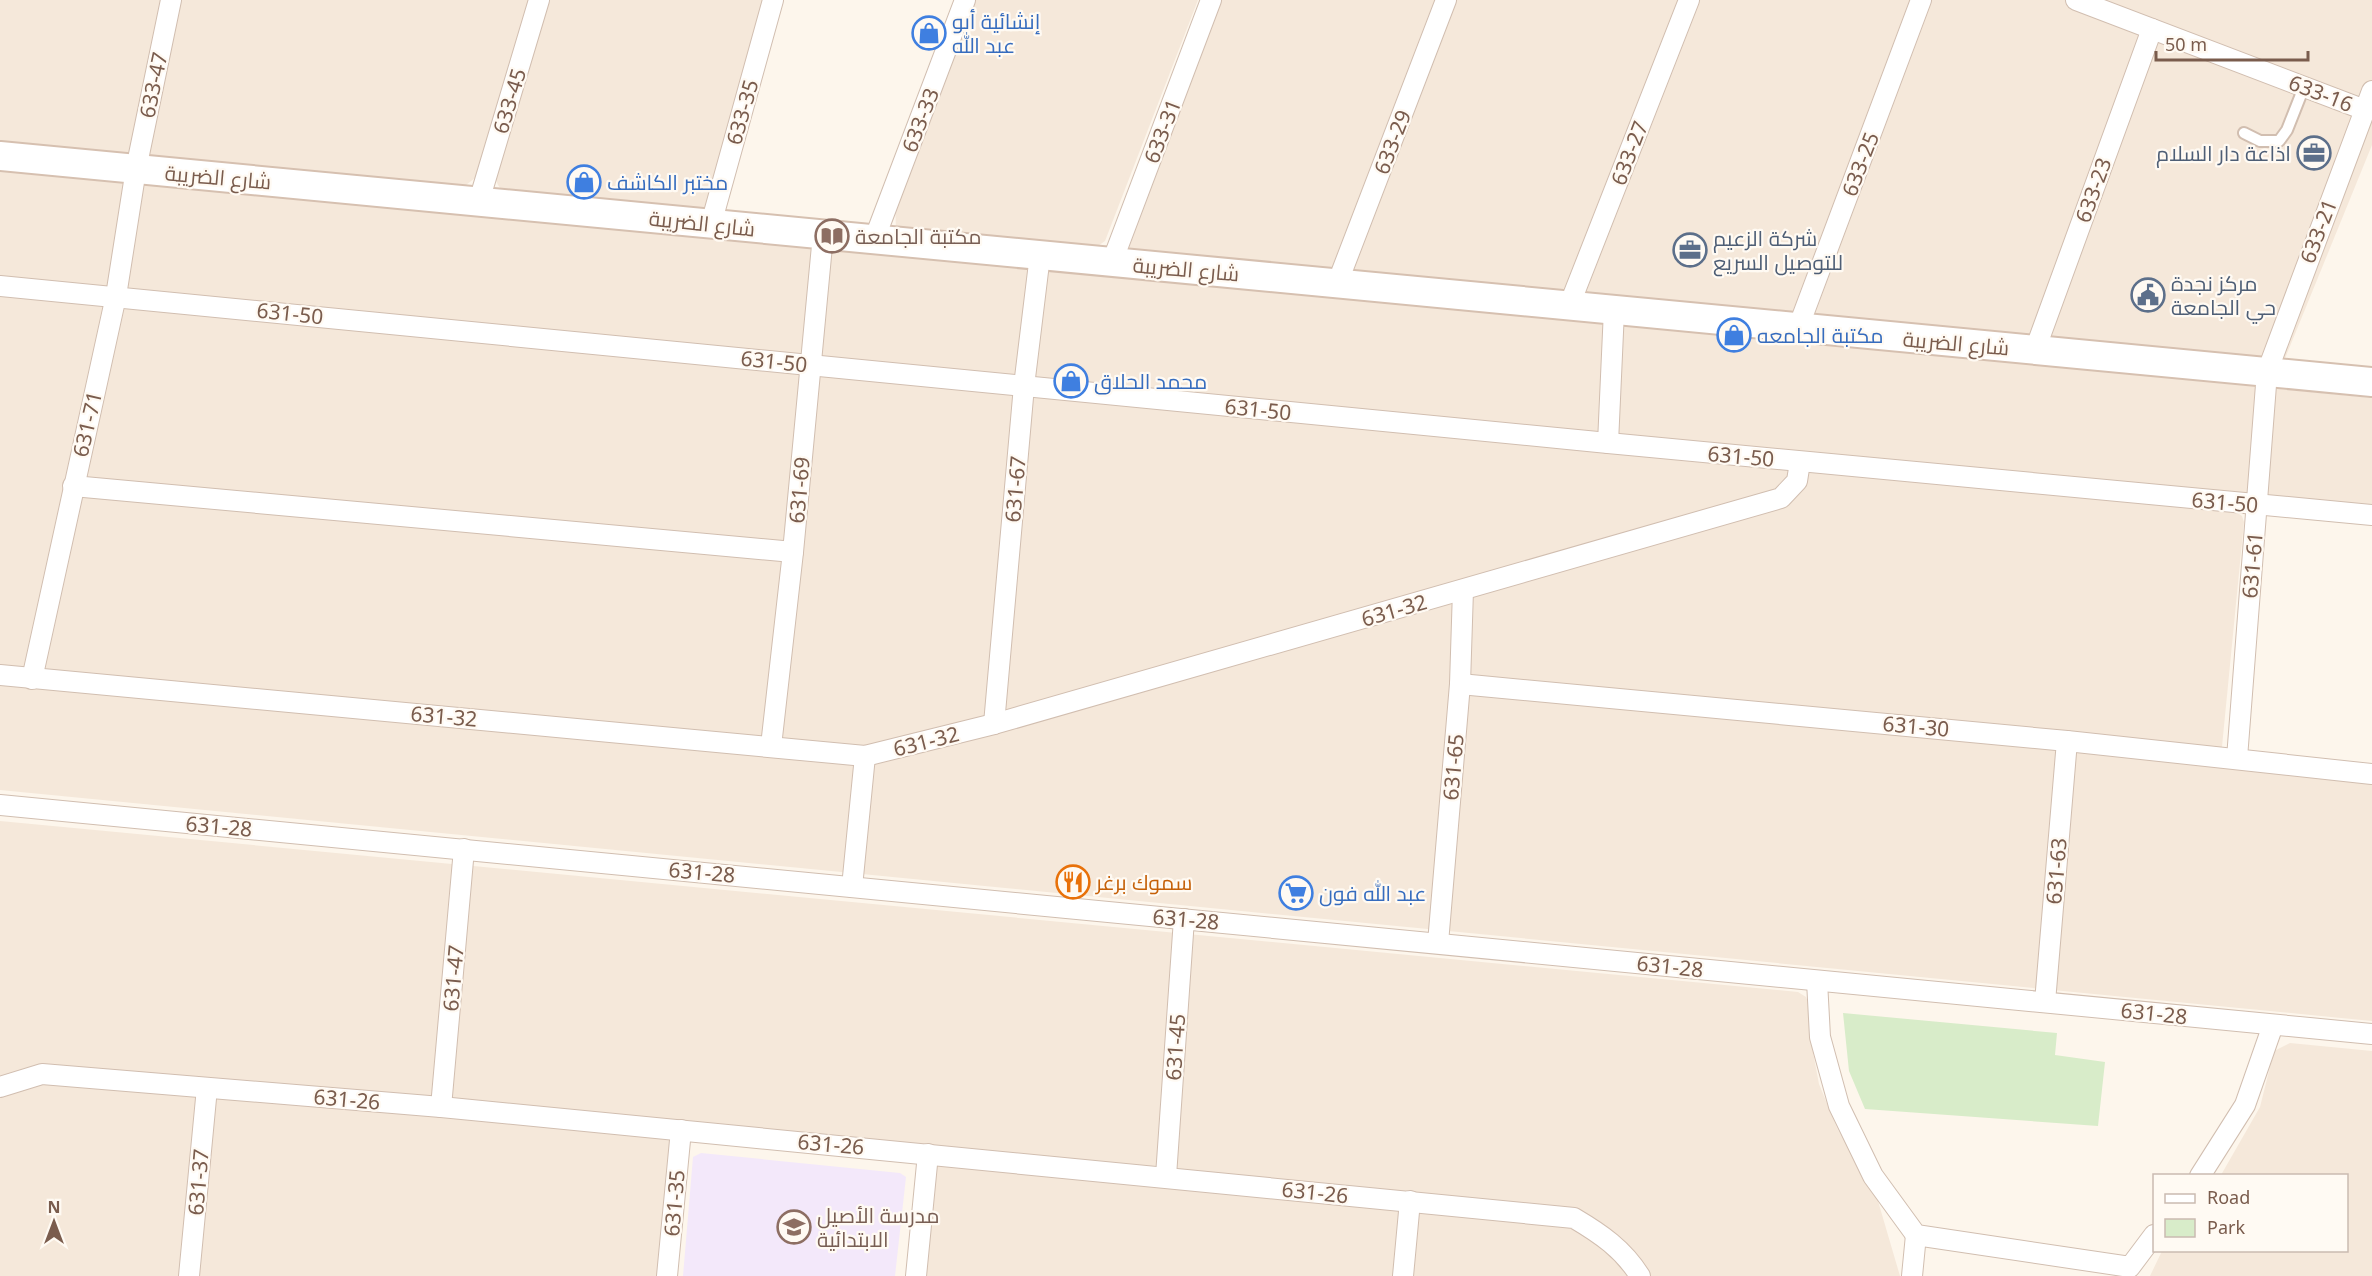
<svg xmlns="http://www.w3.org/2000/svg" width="2372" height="1276" viewBox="0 0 2372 1276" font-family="'Noto Sans',Cairo,sans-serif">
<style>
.residential{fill:#f5e8da}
.education{fill:#f3e8fa}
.green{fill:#d8ecc9}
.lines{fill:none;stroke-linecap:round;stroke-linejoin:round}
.lane-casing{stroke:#d1beb0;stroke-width:14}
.street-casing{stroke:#d1beb0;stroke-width:22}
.secondary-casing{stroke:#d6c0b0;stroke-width:32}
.lane{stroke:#fff;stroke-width:10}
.street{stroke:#fff;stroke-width:20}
.secondary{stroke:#fff;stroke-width:28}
.labels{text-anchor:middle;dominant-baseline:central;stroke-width:4.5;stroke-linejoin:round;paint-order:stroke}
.shop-label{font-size:21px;fill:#366cbe;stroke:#fffaf3;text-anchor:start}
.street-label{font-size:21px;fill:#7a5c4d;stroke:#fffaf3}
.service-label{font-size:21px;fill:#4e5e75;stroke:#fffaf3;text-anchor:start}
.education-label{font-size:21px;fill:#785e54;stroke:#fffaf3;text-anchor:start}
.food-label{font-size:21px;fill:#c56008;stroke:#fffaf3;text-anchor:start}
</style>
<rect width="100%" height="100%" fill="#fdf6ec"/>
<g class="residential">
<path d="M0 0H531L479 175 462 188 0 141Z"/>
<path d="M547 0H768L708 207 700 213 504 193 498 185 494 176Z"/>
<path d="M976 0H1198L1105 241 1095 248 896 229 895 204Z"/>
<path d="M1219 0H2372V145L2284 361 1131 252 1128 245Z"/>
<path d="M0 165 2372 398V510L0 280Z"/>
<path d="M0 295 2236 512 2242 516 2244 522 2220 767 2372 781V1021L0 790Z"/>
<path d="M0 821 1798 992 1806 997 1811 1010 1812 1047 1819 1084 1837 1128 1878 1201 1900 1276H926L938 1147 672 1124 657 1276H0Z"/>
<path d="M2290 1043 2372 1051V1276H2150L2162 1251 2346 1250V1176L2221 1175 2260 1107 2274 1051Z"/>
</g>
<path class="education" d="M701 1153 900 1173 906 1177 895 1276H683L693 1157Z"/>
<path class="green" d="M1843 1013 2057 1033 2055 1055 2105 1062 2098 1126 1865 1109 1849 1071Z"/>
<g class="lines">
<defs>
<path id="lane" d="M2244 133 2260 141H2279L2287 130 2304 87"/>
<g id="street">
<path d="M2076 0 2365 110"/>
<path d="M479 201 539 0"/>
<path d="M711 224 773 0"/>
<path d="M874 240 965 0"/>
<path d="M1112 262 1211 0"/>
<path d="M1337 284 1446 0"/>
<path d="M0 286 1608 443 2372 515"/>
<path d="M1569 306 1689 0"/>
<path d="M1798 328 1921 0"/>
<path d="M2035 350 2152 29"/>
<path d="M1608 443 1614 310"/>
<path d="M73 486 793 552"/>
<path d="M0 675 865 756 994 724 1781 498 1797 481 1800 462"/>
<path d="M32 679 116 296 136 169 171 0"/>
<path d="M1460 684 2067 741 2372 774"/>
<path d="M994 724 1024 386 1040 255"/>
<path d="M771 746 793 552 823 235"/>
<path d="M2237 758 2267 372 2372 91"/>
<path d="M0 805 2372 1034"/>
<path d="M852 887 865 756"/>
<path d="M1438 943 1460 684 1463 590"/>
<path d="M1817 981 1820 1037 1839 1106 1873 1176 1916 1235 2130 1267 2154 1235"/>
<path d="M2045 1002 2067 741"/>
<path d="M0 1087 42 1074 441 1107 1574 1218C1601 1234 1623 1249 1640 1276"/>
<path d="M441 1107 464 849"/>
<path d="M1166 1176 1184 919"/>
<path d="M2200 1176 2245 1105 2273 1025"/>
<path d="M189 1276 207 1088"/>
<path d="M667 1276 681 1130"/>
<path d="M916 1276 928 1154"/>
<path d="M1403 1276 1410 1201"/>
<path d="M1912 1276 1916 1235"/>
</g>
<path id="secondary" d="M0 156 2372 382"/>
</defs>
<use href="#lane" class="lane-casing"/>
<use href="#street" class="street-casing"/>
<use href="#secondary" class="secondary-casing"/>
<use href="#lane" class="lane"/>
<use href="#street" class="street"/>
<use href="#secondary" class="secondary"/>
</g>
<defs>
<symbol id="shop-ring" viewBox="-11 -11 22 22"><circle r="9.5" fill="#fffaf3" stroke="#3f7fe0" stroke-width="1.5"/><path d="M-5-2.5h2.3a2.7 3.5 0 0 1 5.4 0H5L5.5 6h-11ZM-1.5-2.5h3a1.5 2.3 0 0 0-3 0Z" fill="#3f7fe0"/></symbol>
<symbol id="office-ring" viewBox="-11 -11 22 22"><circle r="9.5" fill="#fffaf3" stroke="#5c6f8a" stroke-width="1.5"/><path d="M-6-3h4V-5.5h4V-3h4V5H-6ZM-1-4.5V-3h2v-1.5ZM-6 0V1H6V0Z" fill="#5c6f8a"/></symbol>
<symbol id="library-ring" viewBox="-11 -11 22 22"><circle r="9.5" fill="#fffaf3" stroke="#8d6e63" stroke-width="1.5"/><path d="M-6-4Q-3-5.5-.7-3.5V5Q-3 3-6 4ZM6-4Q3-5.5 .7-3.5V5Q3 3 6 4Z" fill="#8d6e63"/></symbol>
<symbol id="civic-ring" viewBox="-11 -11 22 22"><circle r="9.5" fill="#fffaf3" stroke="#5c6f8a" stroke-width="1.5"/><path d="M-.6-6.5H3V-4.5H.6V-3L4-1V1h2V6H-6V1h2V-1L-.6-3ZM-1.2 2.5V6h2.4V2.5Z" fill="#5c6f8a"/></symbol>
<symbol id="restaurant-ring" viewBox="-11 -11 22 22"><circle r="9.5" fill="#fffaf3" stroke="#e8710a" stroke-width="1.5"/><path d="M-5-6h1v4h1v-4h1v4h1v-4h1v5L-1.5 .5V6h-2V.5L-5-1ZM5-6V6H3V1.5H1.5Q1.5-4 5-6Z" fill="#e8710a"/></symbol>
<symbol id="supermarket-ring" viewBox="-11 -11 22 22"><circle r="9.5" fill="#fffaf3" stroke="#3f7fe0" stroke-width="1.5"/><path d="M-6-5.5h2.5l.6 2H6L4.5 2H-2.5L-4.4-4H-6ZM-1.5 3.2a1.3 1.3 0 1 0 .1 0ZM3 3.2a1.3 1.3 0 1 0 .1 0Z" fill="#3f7fe0"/></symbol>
<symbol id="school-ring" viewBox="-11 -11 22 22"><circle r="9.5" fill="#fffaf3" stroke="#8d6e63" stroke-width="1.5"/><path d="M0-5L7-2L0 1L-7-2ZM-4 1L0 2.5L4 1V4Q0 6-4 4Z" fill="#8d6e63"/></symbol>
</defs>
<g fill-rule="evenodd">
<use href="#shop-ring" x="910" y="14" width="38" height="38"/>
<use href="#office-ring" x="2295" y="134" width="38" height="38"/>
<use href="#shop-ring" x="565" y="163" width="38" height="38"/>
<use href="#library-ring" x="813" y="217" width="38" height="38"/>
<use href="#office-ring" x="1671" y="231" width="38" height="38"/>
<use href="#civic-ring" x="2129" y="276" width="38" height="38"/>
<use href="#shop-ring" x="1715" y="316" width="38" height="38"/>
<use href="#shop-ring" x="1052" y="362" width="38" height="38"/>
<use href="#restaurant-ring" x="1054" y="863" width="38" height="38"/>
<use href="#supermarket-ring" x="1277" y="874" width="38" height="38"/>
<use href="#school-ring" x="775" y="1208" width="38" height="38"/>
</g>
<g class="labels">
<g class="shop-label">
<text x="952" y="21">إنشائية أبو<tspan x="952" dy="24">عبد الله</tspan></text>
<text x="607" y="182">مختبر الكاشف</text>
<text x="1757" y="335">مكتبة الجامعه</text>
<text x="1094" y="381">محمد الحلاق</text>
<text x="1319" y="893">عبد الله فون</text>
</g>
<g class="street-label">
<text transform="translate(153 85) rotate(-78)">633-47</text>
<text transform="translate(2321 93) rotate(21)">633-16</text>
<text transform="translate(509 101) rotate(-73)">633-45</text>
<text transform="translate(742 112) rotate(-74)">633-35</text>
<text transform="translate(920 120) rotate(-69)">633-33</text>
<text transform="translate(1162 131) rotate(-69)">633-31</text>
<text transform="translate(1392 142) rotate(-69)">633-29</text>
<text transform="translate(1629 153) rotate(-69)">633-27</text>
<text transform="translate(1860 164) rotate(-69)">633-25</text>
<text transform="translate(218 177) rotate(5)">شارع الضريبة</text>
<text transform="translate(2093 190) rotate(-70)">633-23</text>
<text transform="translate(702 223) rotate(6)">شارع الضريبة</text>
<text transform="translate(2318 231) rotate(-69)">633-21</text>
<text transform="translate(1186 269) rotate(5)">شارع الضريبة</text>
<text transform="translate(290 313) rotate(6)">631-50</text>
<text transform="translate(1956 343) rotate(5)">شارع الضريبة</text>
<text transform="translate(774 361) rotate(6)">631-50</text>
<text transform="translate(1258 409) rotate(6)">631-50</text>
<text transform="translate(87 424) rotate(-77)">631-71</text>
<text transform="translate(1741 456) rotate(5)">631-50</text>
<text transform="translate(1015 489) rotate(-85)">631-67</text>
<text transform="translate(799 490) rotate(-85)">631-69</text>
<text transform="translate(2225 502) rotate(5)">631-50</text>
<text transform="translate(2252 565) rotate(-85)">631-61</text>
<text transform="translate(1394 610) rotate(-16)">631-32</text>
<text transform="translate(444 716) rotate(5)">631-32</text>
<text transform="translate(1916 726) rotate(5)">631-30</text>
<text transform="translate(926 741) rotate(-14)">631-32</text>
<text transform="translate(1453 767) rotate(-85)">631-65</text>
<text transform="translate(219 826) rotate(5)">631-28</text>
<text transform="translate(2056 871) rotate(-85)">631-63</text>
<text transform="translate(702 872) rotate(5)">631-28</text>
<text transform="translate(1186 919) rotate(5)">631-28</text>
<text transform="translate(1670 966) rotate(6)">631-28</text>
<text transform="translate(453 978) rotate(-85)">631-47</text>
<text transform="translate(2154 1013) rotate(6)">631-28</text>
<text transform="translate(1175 1047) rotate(-86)">631-45</text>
<text transform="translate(347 1099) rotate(5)">631-26</text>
<text transform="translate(831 1144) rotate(5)">631-26</text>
<text transform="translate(198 1182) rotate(-85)">631-37</text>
<text transform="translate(1315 1192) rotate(6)">631-26</text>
<text transform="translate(674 1203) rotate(-85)">631-35</text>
</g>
<g class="service-label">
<text x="2291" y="153" text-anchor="end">اذاعة دار السلام</text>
<text x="1713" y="238">شركة الزعيم<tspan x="1713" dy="24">للتوصيل السريع</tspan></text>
<text x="2171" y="283">مركز نجدة<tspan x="2171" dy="24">حي الجامعة</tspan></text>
</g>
<g class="education-label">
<text x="855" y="236">مكتبة الجامعة</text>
<text x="817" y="1215">مدرسة الأصيل<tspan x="817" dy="24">الابتدائية</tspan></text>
</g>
<g class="food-label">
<text x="1096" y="882">سموك برغر</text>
</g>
</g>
<rect x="2153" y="1174" width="195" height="78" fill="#fffaf3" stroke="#cabbb1" stroke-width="1.5"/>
<rect x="2165" y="1194" width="30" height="9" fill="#ffffff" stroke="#cabbb1" stroke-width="1.5"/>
<text x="2207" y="1204" font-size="18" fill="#7a5c4d">Road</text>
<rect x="2165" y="1219" width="30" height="18" fill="#d8ecc9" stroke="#cabbb1" stroke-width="1.5"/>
<text x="2207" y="1234" font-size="18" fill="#7a5c4d">Park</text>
<g transform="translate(54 1222)" stroke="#fffaf3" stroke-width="4.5" paint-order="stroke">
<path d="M0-4.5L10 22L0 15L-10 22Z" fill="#7a5c4d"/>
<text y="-9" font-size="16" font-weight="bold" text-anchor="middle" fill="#7a5c4d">N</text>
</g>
<path d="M2156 51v9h152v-9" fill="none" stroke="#7a5c4d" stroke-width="3"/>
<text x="2165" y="51" font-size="18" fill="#7a5c4d" stroke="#fffaf3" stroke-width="4.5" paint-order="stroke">50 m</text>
</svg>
